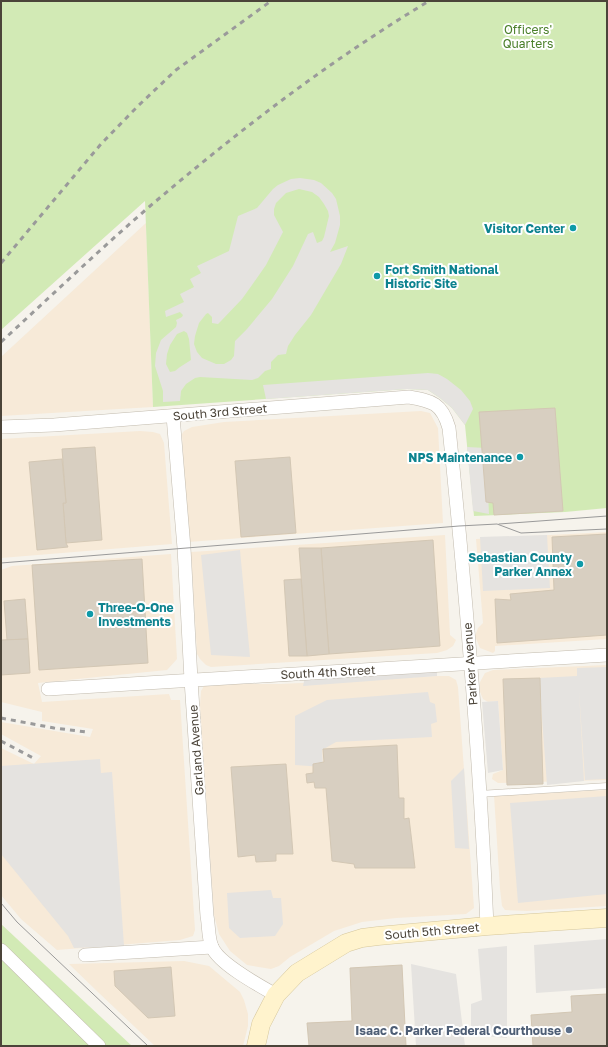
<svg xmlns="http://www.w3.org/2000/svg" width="608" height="1047" viewBox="0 0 608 1047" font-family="'Golos Text',sans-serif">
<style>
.commercial{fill:#f7ead8}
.green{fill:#d2eab5}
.parking{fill:#e5e3e0;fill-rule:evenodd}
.building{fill:#d8cfc1;stroke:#d3c7b4}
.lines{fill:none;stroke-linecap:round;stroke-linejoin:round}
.lane-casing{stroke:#c2bbae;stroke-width:7}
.street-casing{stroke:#c2bbae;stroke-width:14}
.secondary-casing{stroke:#d6c79b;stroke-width:19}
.lane{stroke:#fff;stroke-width:6}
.street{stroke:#fff;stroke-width:13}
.secondary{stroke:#fff3cd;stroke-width:18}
.tram{stroke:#9a9a9a;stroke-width:1}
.rail{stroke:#9a9a9a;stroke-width:3;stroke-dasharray:5 5;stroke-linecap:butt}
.culture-dot{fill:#0f9aa8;stroke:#fff;stroke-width:1.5}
.service-dot{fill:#5c6f8a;stroke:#fff;stroke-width:1.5}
.labels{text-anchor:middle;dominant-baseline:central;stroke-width:4;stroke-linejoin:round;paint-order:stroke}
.park-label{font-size:12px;fill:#4a7f2a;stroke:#fff}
.culture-label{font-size:12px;font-weight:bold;fill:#0d838f;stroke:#fff;text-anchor:end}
.street-label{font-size:12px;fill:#4b4439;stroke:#fff}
.service-label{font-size:12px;font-weight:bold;fill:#4e5e75;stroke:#fff;text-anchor:end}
</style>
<rect width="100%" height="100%" fill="#f6f3ec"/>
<g class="commercial">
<path d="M146 223 153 407 1 416V357Z"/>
<path d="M421 411 430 413 438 428 443 523 188 542 182 434 184 431 192 427 224 422Z"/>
<path d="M140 431 153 432 160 434 164 443 172 544 1 558V439Z"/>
<path d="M607 532V639L495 646V651L493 653 480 648 475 636 478 628 483 623 476 539Z"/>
<path d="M445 535 450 635 456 640 453 646 447 650 437 653 211 667 206 665 200 659 197 654 191 552Z"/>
<path d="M171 554 177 659 167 670 38 683 42 702 169 694 171 700H180L195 930 193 936 180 940 57 950 21 919 1 895V748L34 764 41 756 1 734V722L90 737 93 729 42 721V712L1 702V570L12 566Z"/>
<path d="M607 665V780L498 783 492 779 493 774 503 770 498 701 488 702 483 699 480 692V682L485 673 493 670Z"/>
<path d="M437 676H449L456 680 458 687 474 908 466 914 396 918 362 922 334 931 290 957 279 966 271 969 247 965 230 951 219 934 214 915 200 705 201 691 204 686 211 684H281Z"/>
<path d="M607 790V906L527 911 505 910 502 906 500 889 494 795Z"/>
<path d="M184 961 209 966 240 992 244 1000 248 1014V1026L243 1046H155L99 993 69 964Z"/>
</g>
<g class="green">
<path d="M1 1H607V508L565 512 474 516 465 425 452 408 440 398 428 390 407 389 153 407 145 201 1 330Z"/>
<path d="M1 924 132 1046H1Z"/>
</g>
<g class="parking">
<path d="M300 178 314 180 321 183 332 193 336 199 340 216V225L335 243 330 252 348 246 341 264 328 286 311 315 295 335 288 346 286 354 278 355 271 362V369L265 371 258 378 252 380 200 377 195 378 186 384 181 391 180 401 163 402V391L155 366 156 353 161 340 176 327 177 323 176 320 182 317 183 315 180 312 166 317 165 311 184 302 180 294 194 287 190 279 201 273 197 266 229 251 238 216 257 208 273 189 278 185 291 179ZM299 189 312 192 319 197 324 204 328 211 329 216 324 237 322 241 317 243 313 232 308 234 293 266 272 299 247 329 235 341 234 356 231 360 224 364H216L202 358 197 352 194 344 195 336 199 323 206 314 208 313 212 317V323L218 324 221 321 242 299 252 285 266 265 283 232 274 215V209L276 203 286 193ZM184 331 187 333 189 339 191 360 180 367 175 371 170 372 166 364 167 354 170 345 177 334Z"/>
<path d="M428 373 438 374 447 379 461 390 470 401 473 409 465 425 452 408 440 398 428 390 407 389 266 399 263 385Z"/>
<path d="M467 447 486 448 489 514 473 511Z"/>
<path d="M547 535 550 588 483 591 480 537Z"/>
<path d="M240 550 250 657 211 655 201 555Z"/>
<path d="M437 667V676L303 686 305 677Z"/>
<path d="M607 667V779L585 780 579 691 584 781 547 785 539 678 577 676V668Z"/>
<path d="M428 692 430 702 435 704 437 722 431 724 432 737 336 742 322 750 323 767 295 765V716L327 700Z"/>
<path d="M498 701 503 770 488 773 482 702Z"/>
<path d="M100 759 101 773 112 772 124 946 74 948 68 936 1 854V766Z"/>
<path d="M464 768 469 849 455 848 451 781Z"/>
<path d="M607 796V894L518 903 510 803Z"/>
<path d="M271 890 273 898H281L283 924 275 936 240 938 229 928 227 893Z"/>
<path d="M607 939V988L536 993 534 945Z"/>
<path d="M507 946V1038L471 1035V1004L482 1000 478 949Z"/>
<path d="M411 964 456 974 465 1046H416Z"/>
</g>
<g class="building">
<path d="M555 408 563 511 494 515 493 503 486 502 479 412Z"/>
<path d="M95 447 102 540 66 543 63 503H66L62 449Z"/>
<path d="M290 457 296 533 241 537 235 461Z"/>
<path d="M62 459 66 503H63L66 543 68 547 37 550 29 462Z"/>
<path d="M607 534V635L497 643 495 599 511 600 510 594 554 590 552 537Z"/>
<path d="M433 540 440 646 329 654 321 548Z"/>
<path d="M299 548H321L329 654 307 656Z"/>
<path d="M142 559 148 663 39 670 32 565Z"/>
<path d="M301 579 307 656H289L284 580Z"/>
<path d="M25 599 28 639 7 640 4 601Z"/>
<path d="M28 639 30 673 1 675V640Z"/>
<path d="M540 678 543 784 507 785 503 679Z"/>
<path d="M397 745 399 798H404V819L409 818 415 868H355L354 864 332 861 326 788H315L314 782 307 783 306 774 313 773V764L324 762 323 749Z"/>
<path d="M286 764 293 854H276V861L256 862 255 855 238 857 231 767Z"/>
<path d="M402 965 406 1046H309L307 1023 352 1021 350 968Z"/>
<path d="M171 967 175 1016 148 1018 115 986 114 971Z"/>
<path d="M607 994V1046H533L531 1015 572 1012 571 996Z"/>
</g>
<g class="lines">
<defs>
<path id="lane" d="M479 794 607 786"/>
<g id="street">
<path d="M173 416 184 548 191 680 207 916C209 926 208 938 212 947 219 964 260 986 276 995"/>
<path d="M1 427 54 425 409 397C432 401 442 403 449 428 466 593 480 760 487 926"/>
<path d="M48 689 607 655"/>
<path d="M1 950 99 1046"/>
<path d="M85 955 212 947"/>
</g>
<path id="secondary" d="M256 1046 261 1024 276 995 297 973 346 943 362 938 378 936 487 926 607 918"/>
</defs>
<use href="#lane" class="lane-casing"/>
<use href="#street" class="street-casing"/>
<use href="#secondary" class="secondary-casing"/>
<use href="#lane" class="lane"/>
<use href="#street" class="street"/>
<use href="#secondary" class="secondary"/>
<g class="tram">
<path d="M499 524 607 516"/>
<path d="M1 563 459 526 497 524 521 533 607 529"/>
<path d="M1 903 17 922 148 1046"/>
</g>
<g class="rail">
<path d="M1 263 101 144 138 106 176 70 271 1"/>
<path d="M1 342C50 297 98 251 149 207 237 132 329 61 429 1"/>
<path d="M1 718 54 728 87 732"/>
<path d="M1 741 35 759"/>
</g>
</g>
<g class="culture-dot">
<circle cx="573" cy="228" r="4"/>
<circle cx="377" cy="276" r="4"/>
<circle cx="520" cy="457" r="4"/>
<circle cx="580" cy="564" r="4"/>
<circle cx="90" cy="614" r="4"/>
</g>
<circle class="service-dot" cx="569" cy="1030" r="4"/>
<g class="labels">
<g class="park-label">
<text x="528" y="29">Officers'<tspan x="528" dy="14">Quarters</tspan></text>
</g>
<g class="culture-label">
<text x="565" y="228">Visitor Center</text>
<text x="385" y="269" text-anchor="start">Fort Smith National<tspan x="385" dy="14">Historic Site</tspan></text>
<text x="512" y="457">NPS Maintenance</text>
<text x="572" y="557">Sebastian County<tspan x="572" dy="14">Parker Annex</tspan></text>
<text x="98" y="607" text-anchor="start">Three-O-One<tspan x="98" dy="14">Investments</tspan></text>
</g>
<g class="street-label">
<text transform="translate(220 412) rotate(-5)">South 3rd Street</text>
<text transform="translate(470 664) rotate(-94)">Parker Avenue</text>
<text transform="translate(328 672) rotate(-3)">South 4th Street</text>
<text transform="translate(196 750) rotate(-94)">Garland Avenue</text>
<text transform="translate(432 931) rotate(-5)">South 5th Street</text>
</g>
<g class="service-label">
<text x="561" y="1030">Isaac C. Parker Federal Courthouse</text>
</g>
</g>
<rect width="608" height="1047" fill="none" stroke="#4b4439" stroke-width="4"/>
</svg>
